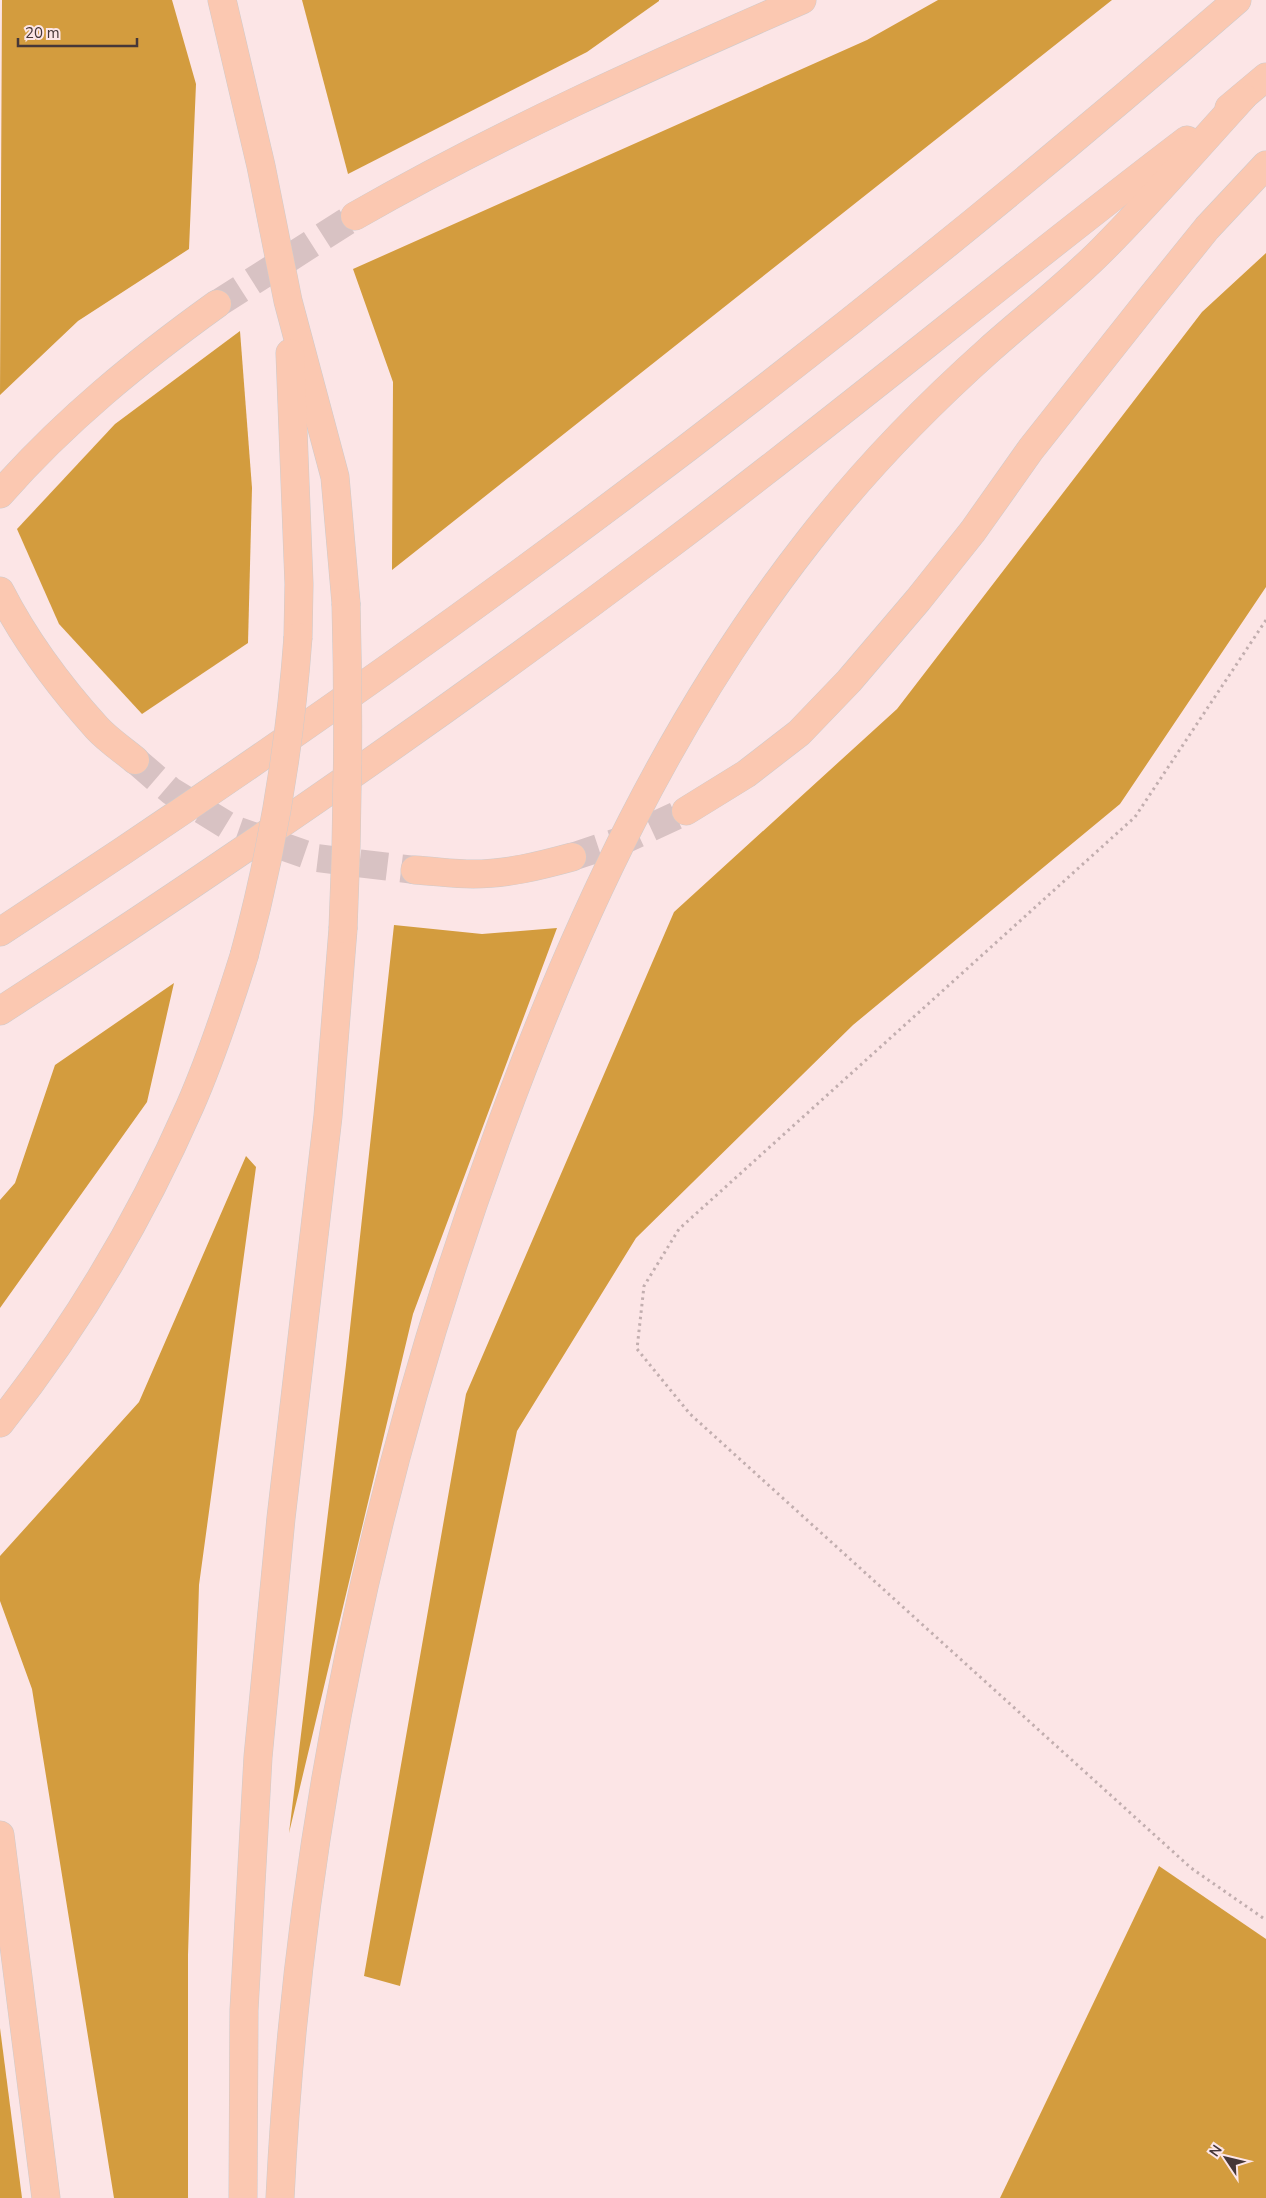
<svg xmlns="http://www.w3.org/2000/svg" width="1266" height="2198" viewBox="0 0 1266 2198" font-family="'Nunito Sans',sans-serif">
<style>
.forest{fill:#d39c3e}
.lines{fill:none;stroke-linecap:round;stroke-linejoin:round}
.highway-tunnel{stroke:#d8c2c3;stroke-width:28;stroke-dasharray:28 14;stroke-linecap:butt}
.highway-casing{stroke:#cfcbcb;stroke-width:29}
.path{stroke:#c2aeaf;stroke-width:3;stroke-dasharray:2.5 4;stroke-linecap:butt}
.highway{stroke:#fbc8b1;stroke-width:28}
.highway-bridge-casing{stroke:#cfcbcb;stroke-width:29;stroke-linecap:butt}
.highway-bridge{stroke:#fbc8b1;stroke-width:28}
</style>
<rect width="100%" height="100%" fill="#fce5e6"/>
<g class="forest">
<path d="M2 0H172L196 84 189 249 78 321 0 395Z"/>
<path d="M302 0H659V1L587 52 348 174Z"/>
<path d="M938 0H1112L392 570 393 382 353 269 867 40Z"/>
<path d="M1266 253V587L1120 804 853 1025 636 1238 517 1431 400 1986 364 1976 466 1394 674 912 897 709 1202 312Z"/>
<path d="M240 331 252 488 248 643 142 714 59 624 17 529 115 424Z"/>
<path d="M394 925 482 934 557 928 413 1314 289 1833 346 1365Z"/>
<path d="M174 983 147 1102 0 1308V1200L15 1183 55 1065Z"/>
<path d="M246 1156 256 1167 199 1585 188 1955V2198H114L32 1689 0 1601V1556L139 1402Z"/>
<path d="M1159 1866 1266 1939V2198H1000Z"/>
<path d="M0 2028 22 2198H0Z"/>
</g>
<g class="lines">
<g class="highway-tunnel">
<path d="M217 304 355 216"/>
<path d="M135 760 171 791 233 829 316 858 415 870"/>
<path d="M572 857 626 839 686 811"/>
</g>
<defs>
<g id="highway">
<path d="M222 0 261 166 288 301 335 477 346 603"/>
<path d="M1229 108 1266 77"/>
<path d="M355 216C498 134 650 66 802 0"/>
<path d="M290 353 299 584 298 637"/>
<path d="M0 494C64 421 139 360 217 304"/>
<path d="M0 591C25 640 60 687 97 728 108 740 123 750 135 760"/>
<path d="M686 811 746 774 799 733 849 681 918 600 973 531 1031 449 1149 300 1207 228 1266 165"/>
<path d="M415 870C434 871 454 874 473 874 507 874 539 866 572 857"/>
<path d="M0 932C433 650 848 339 1237 0"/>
<path d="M0 1011C228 864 451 709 668 546 844 414 1012 273 1187 140"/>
<path d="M0 1423C77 1326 140 1220 190 1106 211 1058 228 1007 244 956"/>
<path d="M0 1835 46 2198"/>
<path d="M243 2198 244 2010 258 1757 281 1518 328 1116 343 929"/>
<path d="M280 2198C298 1828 374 1470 502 1123 578 916 672 716 808 542 862 472 923 409 989 350 1027 316 1069 284 1105 247 1153 199 1197 147 1243 97"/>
</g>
</defs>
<use href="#highway" class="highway-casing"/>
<path class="path" d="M1266 620 1135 817 679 1229 644 1286 637 1349 690 1414 1191 1868 1266 1920"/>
<use href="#highway" class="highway"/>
<defs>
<g id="highway-bridge">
<path d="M343 929C348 820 349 712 346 603"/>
<path d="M244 956C273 850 290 747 298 637"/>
</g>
</defs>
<use href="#highway-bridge" class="highway-bridge-casing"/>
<use href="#highway-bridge" class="highway-bridge"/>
</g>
<g transform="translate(1226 2158) rotate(305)" stroke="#fce5e6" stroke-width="4" paint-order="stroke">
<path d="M0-4L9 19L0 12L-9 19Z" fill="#463738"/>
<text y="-8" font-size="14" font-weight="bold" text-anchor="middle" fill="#463738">N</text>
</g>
<path d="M18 38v8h119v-8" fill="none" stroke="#463738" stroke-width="2.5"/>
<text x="25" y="38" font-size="15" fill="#463738" stroke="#fce5e6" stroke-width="4" paint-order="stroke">20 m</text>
</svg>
